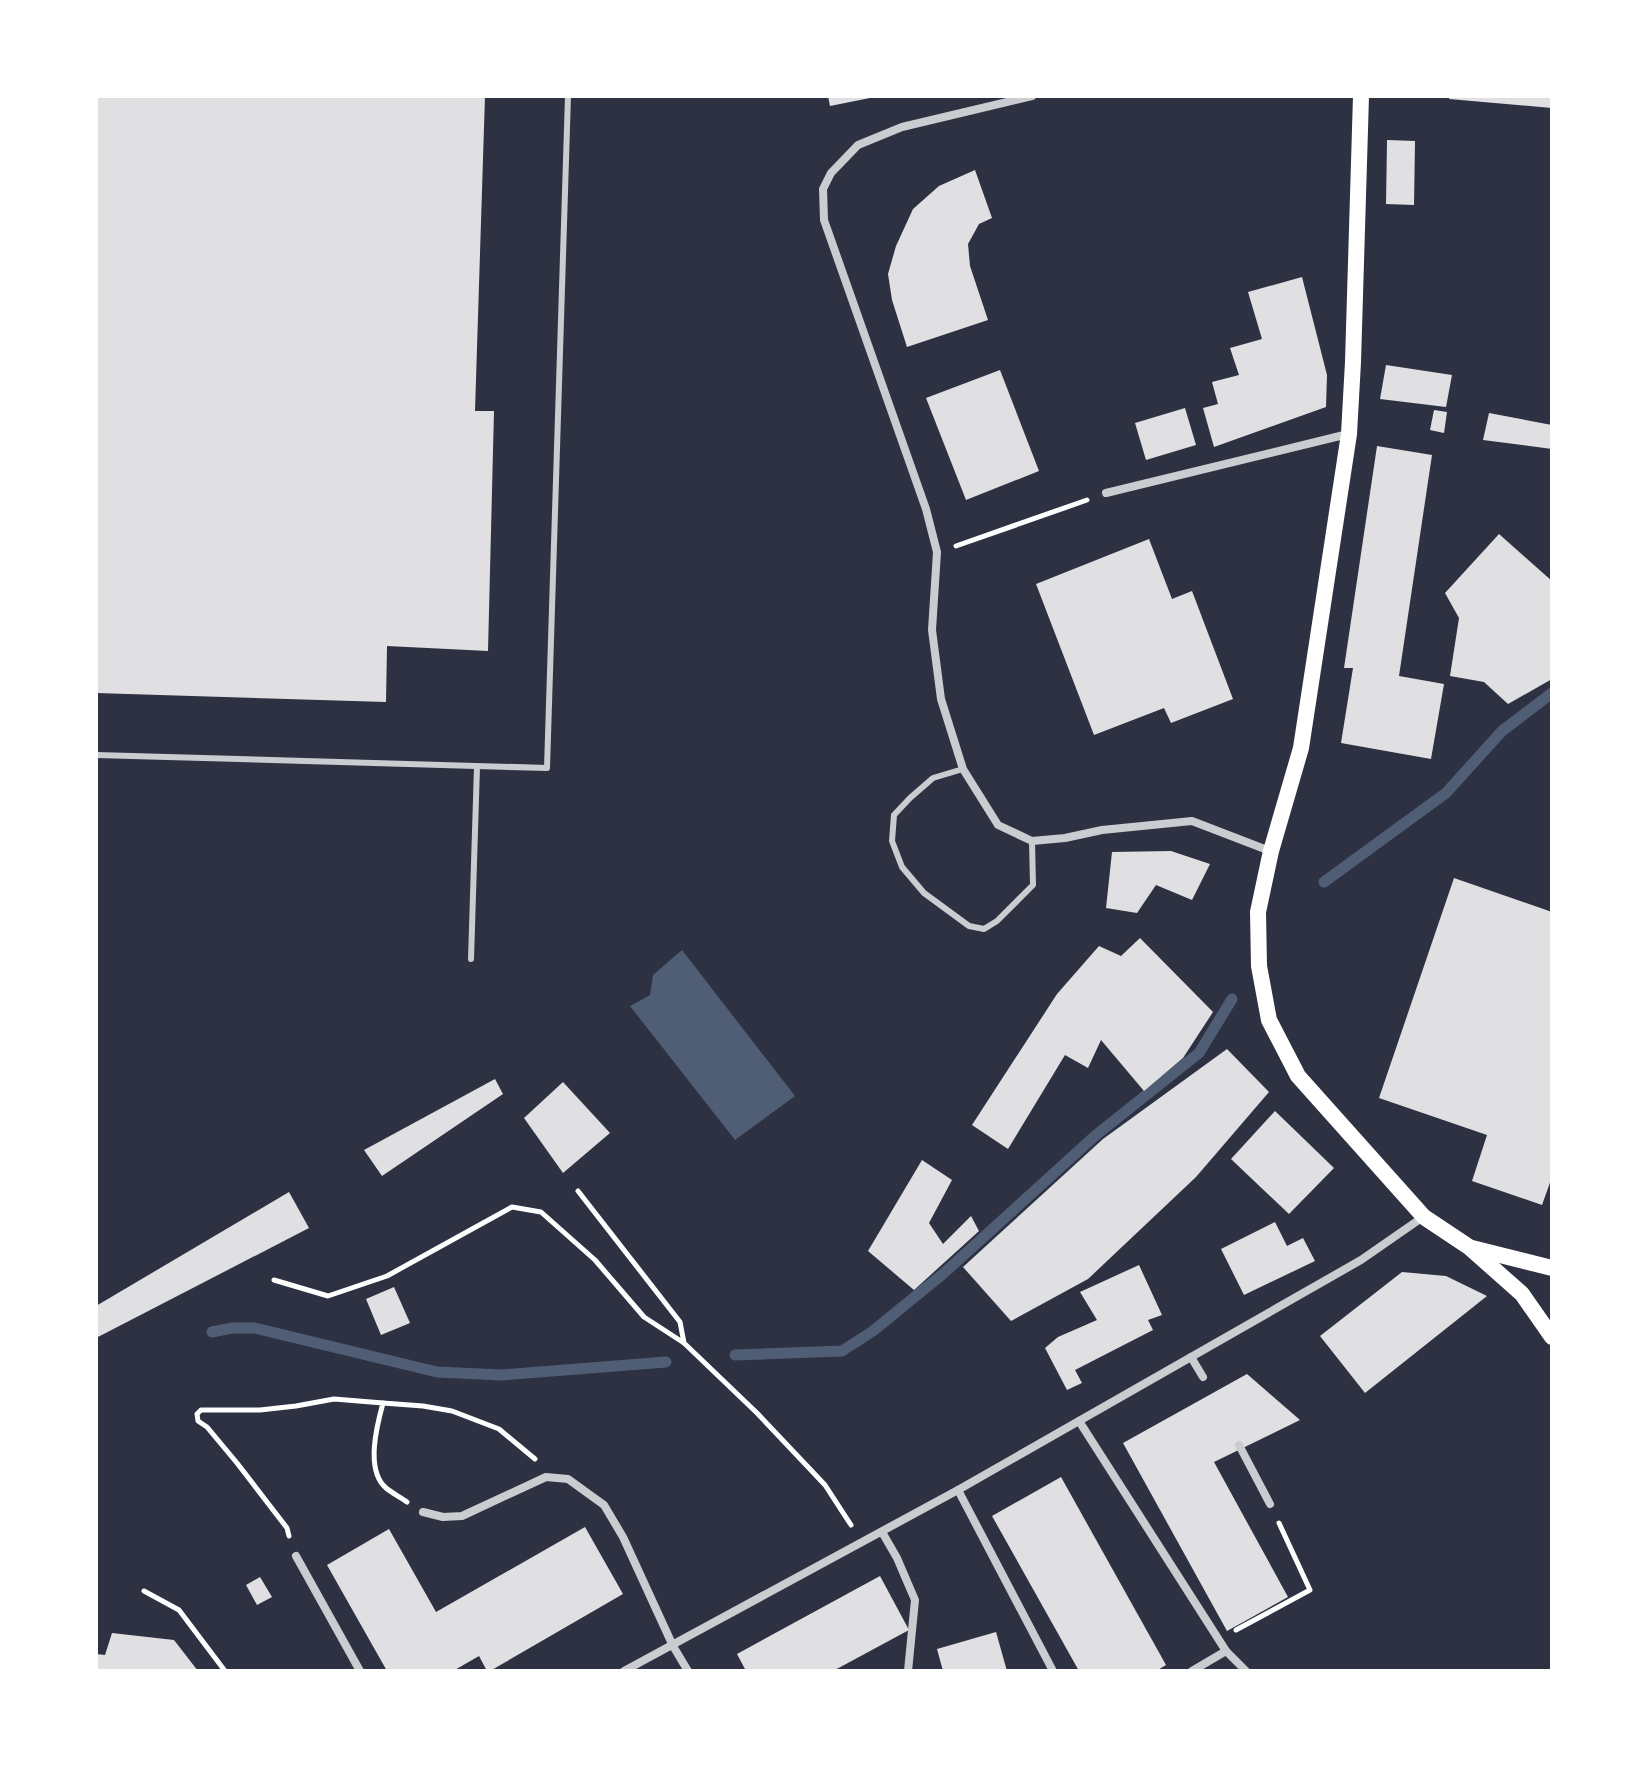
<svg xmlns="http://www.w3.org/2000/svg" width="1648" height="1767" viewBox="0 0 1648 1767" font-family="Montserrat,sans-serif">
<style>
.water{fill:#4f5d75}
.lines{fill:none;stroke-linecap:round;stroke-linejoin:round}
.stream{stroke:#4f5d75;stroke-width:11}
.building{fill:#e0e0e3}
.path{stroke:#fff;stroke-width:5}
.service{stroke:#caccd0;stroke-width:6}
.minor{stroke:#caccd0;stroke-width:8}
.secondary{stroke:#fff;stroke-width:16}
</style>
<rect width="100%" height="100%" fill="#2d3142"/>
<path class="water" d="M682 950 795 1096 735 1140 630 1006 650 995 653 975Z"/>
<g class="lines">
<g class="stream">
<path d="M1324 882 1446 793 1502 731 1552 693"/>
<path d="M212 1332 232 1328H255L437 1372 502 1375 666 1362"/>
<path d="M735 1355 842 1351 873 1331 944 1273 1096 1135 1199 1053 1232 999"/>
</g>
</g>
<g class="building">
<path d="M96 96H485L475 411H494L488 651 387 646 386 702 96 693Z"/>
<path d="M828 96H875V97L830 106Z"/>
<path d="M1450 96H1552V108L1449 99Z"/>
<path d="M1387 140 1415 141 1414 205 1386 204Z"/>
<path d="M975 170 992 218 979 224 968 244 970 266 988 320 907 347 892 300 888 274 896 246 913 209 939 186Z"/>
<path d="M1302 277 1327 375 1326 407 1214 447 1203 408 1218 404 1212 382 1239 375 1230 348 1262 339 1248 292Z"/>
<path d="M1386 365 1452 375 1446 407 1380 399Z"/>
<path d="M1000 370 1039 471 966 500 926 398Z"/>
<path d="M1185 408 1196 445 1146 460 1135 423Z"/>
<path d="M1434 410 1447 412 1444 433 1430 430Z"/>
<path d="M1489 413 1552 425V449L1483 440Z"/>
<path d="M1377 446 1432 455 1399 676 1444 684 1431 759 1341 743 1353 668H1344Z"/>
<path d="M1499 534 1552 581V679L1508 704 1484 682 1450 676 1459 618 1445 593Z"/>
<path d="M1149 539 1172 599 1192 591 1233 699 1171 723 1164 708 1094 735 1036 584Z"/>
<path d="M1171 851 1210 864 1192 900 1156 885 1137 913 1106 908 1112 852Z"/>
<path d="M1454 878 1552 912V1177L1542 1205 1472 1181 1487 1135 1379 1098Z"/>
<path d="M1140 938 1213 1012 1183 1058 1144 1091 1101 1040 1088 1068 1065 1055 1008 1149 972 1125 1057 994 1099 946 1121 956Z"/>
<path d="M1227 1049 1269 1092 1196 1177 1088 1279 1011 1321 963 1267 1103 1139Z"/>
<path d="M495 1079 503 1094 382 1176 364 1150Z"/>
<path d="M563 1082 610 1133 563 1173 524 1118Z"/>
<path d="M1275 1111 1334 1168 1289 1214 1231 1159Z"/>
<path d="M922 1160 952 1180 929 1223 943 1244 971 1216 979 1231 914 1290 868 1251Z"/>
<path d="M289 1192 309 1228 96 1338V1306Z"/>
<path d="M1275 1222 1287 1246 1303 1238 1315 1261 1244 1295 1221 1249Z"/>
<path d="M1139 1265 1162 1315 1148 1320 1153 1330 1075 1370 1082 1383 1067 1390 1045 1348 1058 1337 1097 1320 1080 1292Z"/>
<path d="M1402 1272 1446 1276 1487 1296 1365 1393 1320 1336Z"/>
<path d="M394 1287 410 1323 381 1335 366 1299Z"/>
<path d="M1247 1374 1300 1420 1214 1462 1288 1597 1227 1631 1123 1443Z"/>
<path d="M1061 1477 1166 1665 1156 1671H1079L992 1516Z"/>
<path d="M585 1527 623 1594 490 1671H487L479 1656 453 1671H387L327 1565 389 1529 436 1612Z"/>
<path d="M880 1576 909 1630 833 1671H746L737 1654Z"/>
<path d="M260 1577 272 1597 257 1605 246 1585Z"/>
<path d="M996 1632 1007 1671H943L937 1649Z"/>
<path d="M112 1633 174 1640 198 1671H96V1654L105 1655Z"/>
</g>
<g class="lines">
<g class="path">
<path d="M956 546 1087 500"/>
<path d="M578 1191 680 1322 684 1343 757 1413 825 1485 851 1525"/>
<path d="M274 1280 328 1296 387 1276 512 1207 541 1212 595 1260 644 1317 684 1343"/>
<path d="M383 1403 423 1406 452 1411 499 1429 535 1459"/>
<path d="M289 1536 287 1528 237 1463 207 1427 198 1421 197 1414 201 1410H260L296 1406 334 1399 383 1403C377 1425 365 1470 386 1488 392 1493 400 1497 407 1502"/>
<path d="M144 1591 179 1610 225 1671"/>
<path d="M1236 1630 1310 1590 1279 1523"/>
</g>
<g class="service">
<path d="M96 755 547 768 568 96"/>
<path d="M963 769 933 778 910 798 894 815 892 841 902 867 924 893 969 926 984 929 997 921 1033 885 1032 841"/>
<path d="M471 959 477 767"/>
</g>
<g class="minor">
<path d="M1032 96 902 127 858 145 831 173 823 189 824 220 926 509 937 552 932 630 941 699 963 769 998 825 1032 841 1065 838 1102 830 1192 821 1270 851"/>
<path d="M1106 493 1348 434"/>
<path d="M1191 1357 1203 1377"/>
<path d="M1079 1421 1226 1651 1192 1671"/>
<path d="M1239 1445 1270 1504"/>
<path d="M958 1490 1053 1671"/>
<path d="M423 1512 443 1517 462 1516 546 1477 568 1479 604 1505 623 1537 673 1646 688 1671"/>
<path d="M882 1532 897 1558 915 1600 908 1671"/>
<path d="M296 1556 360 1671"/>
<path d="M1226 1651 1246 1671"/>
<path d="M624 1671 958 1490 1361 1260 1423 1217"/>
</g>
<g class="secondary">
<path d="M1361 96 1353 362 1349 434 1301 748 1271 851 1258 912 1259 966 1269 1020 1298 1076 1424 1217 1469 1247 1522 1294 1552 1337"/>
<path d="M1472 1248 1552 1268"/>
</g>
</g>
<rect width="1648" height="1767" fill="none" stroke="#ffffff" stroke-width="196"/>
</svg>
